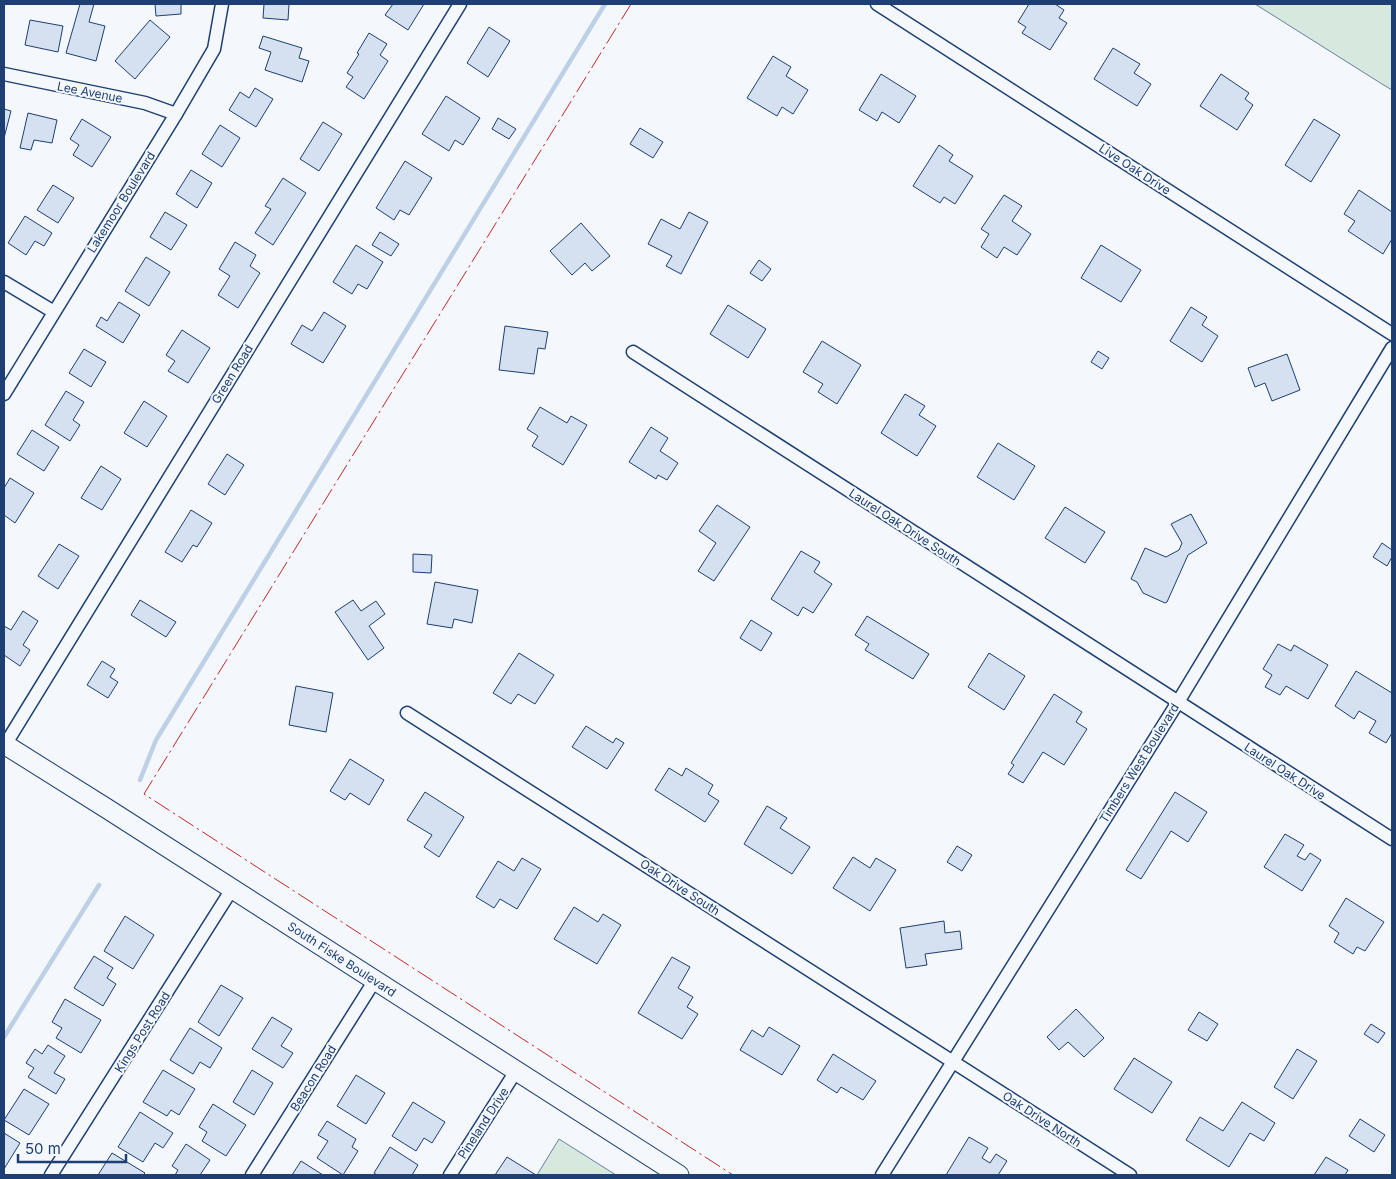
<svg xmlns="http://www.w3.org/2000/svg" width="1396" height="1179" viewBox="0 0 1396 1179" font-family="Inter,sans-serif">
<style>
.green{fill:#d7e8df;stroke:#687fa3}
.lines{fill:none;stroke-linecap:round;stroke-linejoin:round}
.stream{stroke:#bed0e5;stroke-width:4.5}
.building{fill:#d5e0f0;stroke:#1d3f73}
.street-casing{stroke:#1d3f73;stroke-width:15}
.secondary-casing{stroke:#1d3f73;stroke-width:21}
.street{stroke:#f4f7fb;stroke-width:12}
.secondary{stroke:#f4f7fb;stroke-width:19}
.power{stroke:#c62828;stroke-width:1;stroke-dasharray:18 4 2.5 4;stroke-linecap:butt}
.labels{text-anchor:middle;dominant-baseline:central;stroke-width:4;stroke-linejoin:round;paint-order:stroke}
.street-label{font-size:12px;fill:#1d3f73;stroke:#f4f7fb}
</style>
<rect width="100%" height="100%" fill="#f4f7fb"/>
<g class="green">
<path d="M1255 4H1392V90L1382 84Z"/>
<path d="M559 1139 616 1175H537Z"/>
</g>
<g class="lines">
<g class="stream">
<path d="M140 780 156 740 605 4"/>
<path d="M4 1037 99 885"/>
</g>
</g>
<g class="building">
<path d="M80 4H94L89 22 105 26 96 61 66 53Z"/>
<path d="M155 4H181V14L156 16Z"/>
<path d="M264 4H289L288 20 263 18Z"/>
<path d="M393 4H424L408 30 385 15Z"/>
<path d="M1029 4H1055L1064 10 1059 18 1067 23 1050 50 1022 33 1026 27 1018 22Z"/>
<path d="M30 20 63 26 58 52 25 45Z"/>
<path d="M150 20 170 37 135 79 115 61Z"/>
<path d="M489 27 510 41 488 77 467 63Z"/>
<path d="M369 33 387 44 380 55 388 61 364 99 346 87 353 77 347 73 359 54 357 53Z"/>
<path d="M263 36 302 48 299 58 309 61 302 82 265 70 271 52 259 48Z"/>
<path d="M1113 48 1140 64 1134 73 1151 84 1137 106 1094 79Z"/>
<path d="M773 56 791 67 786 76 808 90 793 114 782 107 777 116 747 98Z"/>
<path d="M881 74 916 96 899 123 882 112 877 121 859 110Z"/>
<path d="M1221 74 1249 93 1245 99 1253 105 1237 130 1200 106Z"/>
<path d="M255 88 273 99 256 127 229 110 240 92 249 98Z"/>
<path d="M446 96 480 118 463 145 455 140 449 151 422 134Z"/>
<path d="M4 109 11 111 4 138Z"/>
<path d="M28 113 57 120 52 143 34 140 31 150 20 148Z"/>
<path d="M498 118 516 129 509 139 492 129Z"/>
<path d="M82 119 111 137 92 167 73 155 79 145 70 139Z"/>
<path d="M1314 119 1340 135 1311 182 1285 165Z"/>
<path d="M323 122 342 134 319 171 300 159Z"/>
<path d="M220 125 240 138 222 167 202 154Z"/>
<path d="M640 128 663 142 653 158 630 144Z"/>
<path d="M939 145 953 155 949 161 973 176 955 204 944 197 940 203 913 186Z"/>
<path d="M405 161 432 178 409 215 400 210 394 220 376 208Z"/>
<path d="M191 170 212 183 197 208 176 194Z"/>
<path d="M283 178 306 193 273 245 255 233 271 209 265 206Z"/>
<path d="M53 185 74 198 58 223 37 210Z"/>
<path d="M1359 190 1392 212V239L1383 254 1348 231 1355 221 1344 214Z"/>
<path d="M1004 195 1022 206 1012 221 1031 234 1017 255 1004 247 997 258 981 247 989 234 981 229Z"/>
<path d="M165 212 187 225 171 250 150 237Z"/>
<path d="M689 212 708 222 681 274 666 266 672 256 648 244 661 219 680 229Z"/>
<path d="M25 216 52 233 44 246 35 241 26 255 8 243Z"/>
<path d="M581 223 610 256 592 271 585 263 572 275 550 251Z"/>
<path d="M380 232 399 244 391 256 372 245Z"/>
<path d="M235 242 256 255 250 266 260 273 238 308 218 295 230 276 219 269Z"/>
<path d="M356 245 383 262 367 289 358 284 352 294 333 282Z"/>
<path d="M1101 245 1141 270 1121 302 1081 278Z"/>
<path d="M146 257 170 272 149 306 125 291Z"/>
<path d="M759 260 771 269 762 281 750 273Z"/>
<path d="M119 302 140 315 123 343 96 326 101 317 107 321Z"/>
<path d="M728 305 766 329 748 358 710 334Z"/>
<path d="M1191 307 1207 317 1202 325 1218 336 1202 362 1170 341Z"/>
<path d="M324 312 346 326 323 363 291 344 302 325 312 331Z"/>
<path d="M505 326 548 332 545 349 538 348 534 374 499 370Z"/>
<path d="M182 330 210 348 188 383 168 371 175 361 166 355Z"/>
<path d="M822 341 861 365 837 404 818 392 823 384 803 372Z"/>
<path d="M84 349 106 362 91 387 69 373Z"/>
<path d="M1098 351 1109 358 1102 369 1091 362Z"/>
<path d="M1287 354 1300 390 1272 401 1265 383 1255 387 1248 368Z"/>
<path d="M66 391 84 402 73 420 80 425 70 441 45 425Z"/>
<path d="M905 394 925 406 919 415 936 426 917 456 881 433Z"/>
<path d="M144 401 167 416 147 447 124 433Z"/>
<path d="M540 407 567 423 571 416 587 425 563 465 532 446 538 436 527 429Z"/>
<path d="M651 427 668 438 660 451 678 463 667 480 658 475 656 479 629 462Z"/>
<path d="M32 430 59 447 44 471 17 454Z"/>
<path d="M998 443 1035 466 1014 500 977 477Z"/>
<path d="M227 454 244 465 225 495 208 484Z"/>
<path d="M101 466 121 479 102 510 81 498Z"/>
<path d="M10 478 34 493 15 523 4 515V488Z"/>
<path d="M717 505 750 527 714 581 698 571 716 543 699 531Z"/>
<path d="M1065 507 1105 532 1085 563 1045 538Z"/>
<path d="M191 510 212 523 197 547 193 545 182 562 165 552Z"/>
<path d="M1191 514 1207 543 1188 555 1167 602 1165 603 1143 593 1137 582 1131 579 1145 548 1166 557 1179 550 1182 543 1171 524Z"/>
<path d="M1382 543 1392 550V557L1387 566 1373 557Z"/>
<path d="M59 544 79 556 58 589 38 576Z"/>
<path d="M801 551 820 562 814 572 832 584 813 613 803 607 798 616 771 599Z"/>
<path d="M413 554 432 555 431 573 413 572Z"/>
<path d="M435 582 478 590 472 623 454 619 452 628 427 624Z"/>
<path d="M140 600 176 622 166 637 131 615Z"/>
<path d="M353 600 361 611 376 601 385 614 369 626 384 648 368 660 335 612Z"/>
<path d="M23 611 38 621 23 645 30 650 20 666 4 655V626L11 630Z"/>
<path d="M867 616 929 654 913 679 865 650 869 644 855 635Z"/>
<path d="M751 620 772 633 761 651 740 638Z"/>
<path d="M1278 644 1291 651 1294 645 1328 665 1308 699 1286 686 1280 695 1265 687 1272 675 1263 669Z"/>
<path d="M519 653 554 675 535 704 518 694 511 704 493 693Z"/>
<path d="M989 653 1025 676 1004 710 968 687Z"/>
<path d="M102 661 115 669 110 677 118 682 108 698 87 685Z"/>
<path d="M1356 671 1392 693V733L1386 743 1369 733 1376 721 1359 711 1354 719 1335 706Z"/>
<path d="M296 686 333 693 326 732 289 725Z"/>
<path d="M1054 694 1082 712 1076 722 1087 729 1064 765 1043 752 1023 783 1008 774 1014 765 1011 763Z"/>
<path d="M586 726 613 743 616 738 624 743 607 769 572 747Z"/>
<path d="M350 759 384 780 369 805 350 793 345 800 330 791Z"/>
<path d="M669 768 682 776 686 768 713 785 708 794 719 801 705 822 655 790Z"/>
<path d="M425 792 464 817 439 857 424 847 432 835 407 820Z"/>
<path d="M1175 792 1207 812 1188 842 1171 831 1141 879 1126 870Z"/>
<path d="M767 806 787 818 780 828 810 847 792 874 744 844Z"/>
<path d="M1285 834 1304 845 1297 856 1305 860 1310 853 1321 860 1302 891 1264 867Z"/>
<path d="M957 846 972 855 962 871 947 862Z"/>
<path d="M853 857 870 868 876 858 896 870 870 911 833 888Z"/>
<path d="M522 858 541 869 517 909 500 899 494 908 476 897 498 861 514 871Z"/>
<path d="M1346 898 1384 922 1365 951 1357 947 1353 954 1334 942 1339 933 1329 926Z"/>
<path d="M574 907 598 922 603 914 621 925 597 964 554 939Z"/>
<path d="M125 916 154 935 133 969 104 951Z"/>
<path d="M944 921 945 933 960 931 962 949 925 954 927 965 906 968 900 928Z"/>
<path d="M94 956 113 968 107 978 116 984 103 1006 74 988Z"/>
<path d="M672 957 690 967 678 988 693 997 687 1007 698 1014 682 1039 638 1013Z"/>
<path d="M221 985 243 998 219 1036 198 1022Z"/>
<path d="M65 999 101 1020 81 1053 56 1038 62 1028 52 1022Z"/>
<path d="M1076 1009 1104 1038 1084 1057 1068 1042 1059 1050 1047 1037Z"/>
<path d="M1199 1012 1218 1024 1207 1041 1188 1030Z"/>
<path d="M272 1017 292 1029 281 1046 293 1053 283 1068 252 1049Z"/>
<path d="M1371 1024 1385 1033 1378 1043 1364 1034Z"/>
<path d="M769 1027 800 1046 782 1075 740 1050 752 1030 763 1037Z"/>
<path d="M190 1028 222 1048 210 1068 200 1062 193 1074 170 1060Z"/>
<path d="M48 1045 65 1056 54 1073 65 1079 56 1094 28 1077 34 1068 26 1063 35 1049 42 1054Z"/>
<path d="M1297 1049 1317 1061 1293 1099 1274 1087Z"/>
<path d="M833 1054 876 1081 863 1100 841 1087 837 1093 817 1080Z"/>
<path d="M1134 1058 1172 1082 1152 1113 1114 1089Z"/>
<path d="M163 1070 195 1089 179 1115 171 1110 167 1116 143 1102Z"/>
<path d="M252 1070 273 1083 254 1115 233 1102Z"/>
<path d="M356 1075 385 1093 366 1124 337 1106Z"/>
<path d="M24 1089 49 1104 29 1135 4 1120Z"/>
<path d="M413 1102 445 1122 432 1143 424 1138 416 1151 392 1136Z"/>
<path d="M1242 1102 1275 1123 1264 1141 1250 1133 1229 1167 1186 1140 1200 1117 1223 1131Z"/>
<path d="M213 1104 246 1125 226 1156 202 1141 207 1132 199 1127Z"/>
<path d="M140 1112 173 1133 163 1148 155 1143 143 1162 118 1147Z"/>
<path d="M1360 1119 1385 1135 1374 1152 1349 1136Z"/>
<path d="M327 1121 356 1139 352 1147 358 1151 343 1175 317 1158 328 1141 318 1135Z"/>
<path d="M4 1133 20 1143 4 1169Z"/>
<path d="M969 1137 988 1148 982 1158 990 1163 996 1154 1007 1161 998 1175H946Z"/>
<path d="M186 1144 210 1160 200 1175H175L178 1170 172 1166Z"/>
<path d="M390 1147 418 1165 412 1175H377L374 1173Z"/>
<path d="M112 1153 145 1173 143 1175H98Z"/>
<path d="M507 1157 536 1175H495Z"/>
<path d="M1326 1157 1348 1170 1345 1175H1314Z"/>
<path d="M301 1161 323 1175H292Z"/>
</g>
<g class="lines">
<defs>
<g id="street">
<path d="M877 4 1392 334"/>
<path d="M4 74 145 103 176 114"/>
<path d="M4 282 54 312"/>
<path d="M633 352 1392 839"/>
<path d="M4 394 176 114 214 49 222 4"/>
<path d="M407 713 1130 1175"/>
<path d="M5 745 460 4"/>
<path d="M51 1175 232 889"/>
<path d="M252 1175 375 980"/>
<path d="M450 1175 516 1071"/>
<path d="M882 1175 1178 702 1392 348"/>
</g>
<path id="secondary" d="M4 744 106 808 679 1175"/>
</defs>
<use href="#street" class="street-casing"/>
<use href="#secondary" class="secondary-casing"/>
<use href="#street" class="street"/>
<use href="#secondary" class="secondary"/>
<path class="power" d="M631 4 144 794 733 1175"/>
</g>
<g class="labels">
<g class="street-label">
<text transform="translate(90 92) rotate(11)">Lee Avenue</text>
<text transform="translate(1135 169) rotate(33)">Live Oak Drive</text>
<text transform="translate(121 202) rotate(-58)">Lakemoor Boulevard</text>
<text transform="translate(232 374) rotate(-58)">Green Road</text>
<text transform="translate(905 527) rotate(33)">Laurel Oak Drive South</text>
<text transform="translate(1139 763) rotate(-58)">Timbers West Boulevard</text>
<text transform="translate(1285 771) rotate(33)">Laurel Oak Drive</text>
<text transform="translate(680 887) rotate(33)">Oak Drive South</text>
<text transform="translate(342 959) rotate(33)">South Fiske Boulevard</text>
<text transform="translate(142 1032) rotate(-58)">Kings Post Road</text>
<text transform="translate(313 1078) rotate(-58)">Beacon Road</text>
<text transform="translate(1042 1119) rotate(33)">Oak Drive North</text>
<text transform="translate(483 1123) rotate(-57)">Pineland Drive</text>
</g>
</g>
<rect width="1396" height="1179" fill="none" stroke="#1d3f73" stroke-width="10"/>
<path d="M18 1154v8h108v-8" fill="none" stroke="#1d3f73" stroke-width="2.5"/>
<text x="25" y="1154" font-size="15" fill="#1d3f73" stroke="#f4f7fb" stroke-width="4" paint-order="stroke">50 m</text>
</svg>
